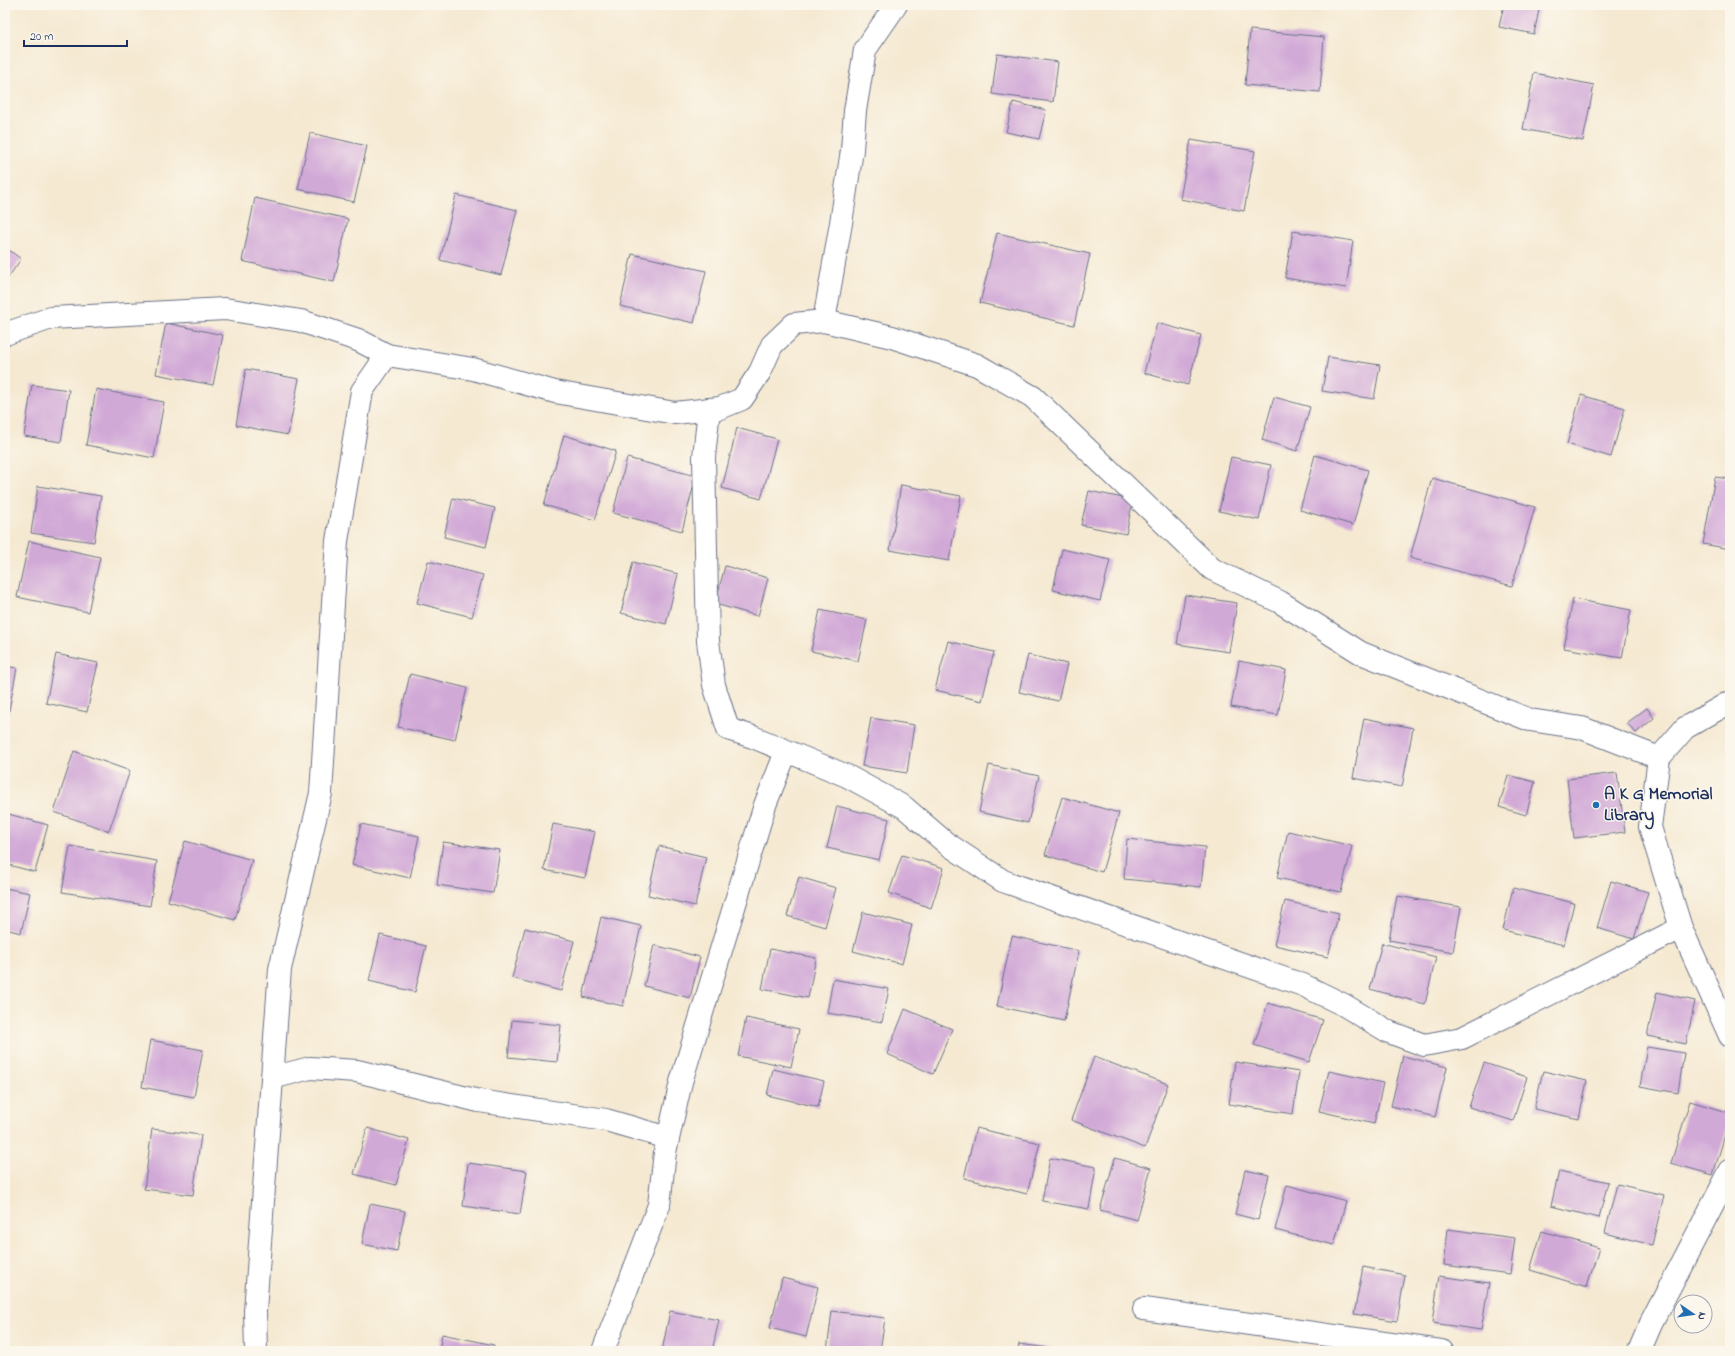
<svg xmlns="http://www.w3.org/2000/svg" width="1735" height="1356" viewBox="0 0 1735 1356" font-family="'Indie Flower',sans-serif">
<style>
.building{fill:#d1a9d7}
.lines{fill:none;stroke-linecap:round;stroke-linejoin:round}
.minor-casing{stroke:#677087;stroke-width:24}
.major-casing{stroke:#677087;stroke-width:24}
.minor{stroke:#fff;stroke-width:22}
.major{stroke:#fff;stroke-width:22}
.poi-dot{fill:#1f6fb2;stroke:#fbf7ec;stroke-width:1.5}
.labels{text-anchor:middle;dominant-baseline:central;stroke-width:3;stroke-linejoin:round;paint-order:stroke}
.poi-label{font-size:18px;font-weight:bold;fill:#1b2f5e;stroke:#fbf7ec;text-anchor:start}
</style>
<rect width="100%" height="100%" fill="#fbf7ec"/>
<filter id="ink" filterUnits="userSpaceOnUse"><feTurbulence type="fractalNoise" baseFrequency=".025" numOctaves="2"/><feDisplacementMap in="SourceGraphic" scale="8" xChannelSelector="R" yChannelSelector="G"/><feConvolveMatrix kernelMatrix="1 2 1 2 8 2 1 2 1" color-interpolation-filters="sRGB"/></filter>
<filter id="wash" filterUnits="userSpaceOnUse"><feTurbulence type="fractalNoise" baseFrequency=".012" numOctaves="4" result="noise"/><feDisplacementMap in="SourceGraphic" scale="16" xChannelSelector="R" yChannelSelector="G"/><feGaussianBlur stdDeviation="0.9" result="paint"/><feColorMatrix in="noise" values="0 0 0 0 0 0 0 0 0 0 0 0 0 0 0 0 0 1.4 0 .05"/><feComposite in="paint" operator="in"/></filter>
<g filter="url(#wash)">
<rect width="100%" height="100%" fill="#f5e9d2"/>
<g id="blocks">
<g class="building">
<path d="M1504 5H1540L1534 34 1499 27Z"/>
<path d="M1250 30 1324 37 1320 92 1245 85Z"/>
<path d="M997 54 1058 62 1053 102 992 94Z"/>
<path d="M1534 73 1594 85 1583 141 1523 129Z"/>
<path d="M1013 102 1046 110 1039 139 1006 132Z"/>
<path d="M310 133 367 146 354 202 298 189Z"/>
<path d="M1191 140 1255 151 1244 211 1180 199Z"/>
<path d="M456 195 517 210 501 275 440 260Z"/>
<path d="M255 198 348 219 334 282 242 261Z"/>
<path d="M1293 231 1353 241 1346 288 1285 278Z"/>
<path d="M997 233 1090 254 1074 325 980 303Z"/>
<path d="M5 247 21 259 5 282Z"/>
<path d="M632 254 706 271 694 323 620 306Z"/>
<path d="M166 323 223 335 213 385 156 374Z"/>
<path d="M1157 323 1201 335 1188 385 1144 373Z"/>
<path d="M1328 357 1380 365 1374 399 1322 391Z"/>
<path d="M246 369 299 379 288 435 236 425Z"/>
<path d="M32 385 69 390 61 442 24 436Z"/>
<path d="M96 389 164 402 154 458 86 445Z"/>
<path d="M1581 395 1625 408 1611 457 1567 444Z"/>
<path d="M1274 397 1310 407 1297 451 1262 440Z"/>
<path d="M737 428 777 439 761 499 722 488Z"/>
<path d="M564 435 616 451 595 520 544 505Z"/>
<path d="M1315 455 1368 470 1353 525 1300 510Z"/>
<path d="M1231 457 1271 465 1259 520 1219 511Z"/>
<path d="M627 458 696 476 682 531 613 513Z"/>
<path d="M1715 477 1730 479V549L1703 544Z"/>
<path d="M1432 478 1535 507 1512 586 1410 558Z"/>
<path d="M901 485 961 496 949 561 890 550Z"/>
<path d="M38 486 101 496 94 542 31 533Z"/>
<path d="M1089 491 1133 500 1126 534 1081 525Z"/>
<path d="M453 498 495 508 486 547 444 537Z"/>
<path d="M29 541 100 557 88 612 17 597Z"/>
<path d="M1062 549 1110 560 1100 601 1053 590Z"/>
<path d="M428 561 483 575 472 617 417 603Z"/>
<path d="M633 562 678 574 666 624 621 613Z"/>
<path d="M725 566 768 578 758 616 715 604Z"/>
<path d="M1185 595 1237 603 1229 652 1177 644Z"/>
<path d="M1573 599 1631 610 1622 658 1564 648Z"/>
<path d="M820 610 867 620 858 661 811 651Z"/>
<path d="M948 641 994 652 982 701 935 690Z"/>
<path d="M56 654 98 663 87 712 46 703Z"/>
<path d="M1028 655 1067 664 1058 701 1019 692Z"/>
<path d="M1239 661 1286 670 1278 715 1231 707Z"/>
<path d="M5 666 17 668 6 726H5Z"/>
<path d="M410 674 467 688 455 740 398 727Z"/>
<path d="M1647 708 1654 718 1636 733 1627 723Z"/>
<path d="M871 718 914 725 907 773 862 766Z"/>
<path d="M1364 718 1413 728 1402 787 1353 778Z"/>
<path d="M74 751 130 771 109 831 54 812Z"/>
<path d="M989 765 1039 776 1028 823 979 812Z"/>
<path d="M1617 773 1625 832 1574 838 1567 779Z"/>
<path d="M1508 775 1535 782 1526 815 1499 807Z"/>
<path d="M1062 797 1119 813 1102 872 1045 855Z"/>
<path d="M837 806 889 819 879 860 827 848Z"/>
<path d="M5 813 48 825 35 872 5 864Z"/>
<path d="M361 824 419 836 410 878 352 865Z"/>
<path d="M553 824 595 832 585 878 544 870Z"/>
<path d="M1288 831 1352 846 1341 892 1277 878Z"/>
<path d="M1127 839 1205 847 1201 887 1124 879Z"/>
<path d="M185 841 252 860 235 920 168 901Z"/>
<path d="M443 842 500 850 493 893 437 885Z"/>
<path d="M70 846 157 861 150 906 62 892Z"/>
<path d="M659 846 706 857 695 906 648 895Z"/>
<path d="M902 855 944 868 931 908 889 893Z"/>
<path d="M799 877 836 888 825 927 787 916Z"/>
<path d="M1611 881 1648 892 1634 939 1597 928Z"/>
<path d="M5 888 30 893 21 933 5 929Z"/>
<path d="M1513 888 1574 903 1564 945 1503 930Z"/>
<path d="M1397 896 1461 907 1453 952 1389 940Z"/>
<path d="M1285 901 1339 913 1328 957 1274 945Z"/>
<path d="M863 912 912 925 902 964 853 951Z"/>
<path d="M601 917 641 926 623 1006 583 997Z"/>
<path d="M525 928 574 941 561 991 512 978Z"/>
<path d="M380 935 426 946 415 992 369 981Z"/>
<path d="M1012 936 1079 951 1064 1021 997 1006Z"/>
<path d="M1382 943 1436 957 1425 1004 1370 989Z"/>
<path d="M654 945 700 957 690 998 644 986Z"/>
<path d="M770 949 816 958 808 998 762 989Z"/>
<path d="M1730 965V979L1726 966Z"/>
<path d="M833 979 889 989 882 1022 827 1013Z"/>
<path d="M1657 992 1695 1001 1686 1044 1647 1036Z"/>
<path d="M1268 1003 1323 1020 1309 1062 1254 1045Z"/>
<path d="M905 1009 952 1029 933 1074 887 1054Z"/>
<path d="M746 1018 799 1029 791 1067 738 1056Z"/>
<path d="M512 1020 561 1025 557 1062 508 1057Z"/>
<path d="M150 1040 203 1050 194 1097 142 1087Z"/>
<path d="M1647 1047 1684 1053 1678 1093 1640 1086Z"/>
<path d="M1403 1056 1447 1067 1435 1117 1391 1106Z"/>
<path d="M1094 1057 1168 1084 1145 1148 1071 1120Z"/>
<path d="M1235 1062 1299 1072 1293 1114 1229 1104Z"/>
<path d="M1484 1063 1527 1077 1513 1121 1469 1107Z"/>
<path d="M773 1069 824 1081 818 1107 767 1095Z"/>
<path d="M1329 1071 1383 1083 1374 1124 1319 1111Z"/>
<path d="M1543 1071 1587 1081 1579 1119 1534 1109Z"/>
<path d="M1690 1101 1730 1113V1118L1713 1175 1671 1163Z"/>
<path d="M367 1128 409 1140 396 1185 354 1174Z"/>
<path d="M976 1128 1040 1143 1027 1194 964 1178Z"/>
<path d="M152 1129 201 1135 193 1195 144 1189Z"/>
<path d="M1050 1158 1096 1167 1089 1209 1042 1201Z"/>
<path d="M1115 1158 1151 1168 1137 1220 1100 1210Z"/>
<path d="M468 1163 527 1171 520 1214 463 1206Z"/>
<path d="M1245 1170 1269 1175 1258 1220 1235 1214Z"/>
<path d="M1559 1171 1608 1182 1599 1218 1551 1206Z"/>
<path d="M1617 1184 1664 1195 1652 1245 1605 1233Z"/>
<path d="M1287 1185 1346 1201 1334 1245 1275 1230Z"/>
<path d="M370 1204 405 1211 397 1251 362 1244Z"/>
<path d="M1448 1229 1515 1238 1510 1274 1444 1265Z"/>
<path d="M1542 1231 1599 1248 1587 1287 1530 1270Z"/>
<path d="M1363 1267 1405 1275 1397 1321 1354 1314Z"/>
<path d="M1439 1276 1489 1283 1481 1330 1432 1323Z"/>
<path d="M782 1278 818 1287 806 1337 770 1328Z"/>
<path d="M670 1311 719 1320 712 1351H662Z"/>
<path d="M832 1311 885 1318 880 1351H827Z"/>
<path d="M442 1334 494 1345 493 1351H439Z"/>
<path d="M1019 1344 1064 1350 1063 1351H1018Z"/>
</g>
</g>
</g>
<g filter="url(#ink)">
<use href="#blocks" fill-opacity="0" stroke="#677087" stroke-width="1"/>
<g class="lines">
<defs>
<g id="minor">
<path d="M824 321 841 223 852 150 855 111 865 50 896 5"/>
<path d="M5 334 51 318 225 309 301 321 358 340 387 355"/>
<path d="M709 409 704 457 708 641 714 685 728 729 753 737 847 776 904 807 946 843 1003 881 1303 985 1344 1005 1389 1032 1424 1045 1462 1038 1681 928"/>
<path d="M272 1078 310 1068 357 1071 479 1101 606 1120 668 1138"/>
<path d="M1144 1309 1441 1351"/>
<path d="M256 1351 255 1311 280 969 321 793 337 541 362 391 387 355 473 369 555 392 675 413 720 408 742 399 760 372 772 345 794 324 824 321 892 337 977 365 1033 397 1212 569 1280 602 1361 653 1530 720 1582 728 1659 758"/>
<path d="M603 1351 659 1205 665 1152 681 1082 765 805 786 752"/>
</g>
<g id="major">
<path d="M1730 702 1685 728 1659 758 1650 827 1681 928 1730 1036"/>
<path d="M1639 1351 1651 1323 1730 1171"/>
</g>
</defs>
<use href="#minor" class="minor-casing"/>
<use href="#major" class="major-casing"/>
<use href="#minor" class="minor"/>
<use href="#major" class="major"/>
</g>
</g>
<circle class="poi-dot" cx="1596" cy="805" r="4"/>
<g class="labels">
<g class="poi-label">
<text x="1604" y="795">A K G Memorial<tspan x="1604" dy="21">Library</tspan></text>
</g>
</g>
<rect width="1735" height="1356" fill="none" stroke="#fbf7ec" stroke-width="20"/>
<g transform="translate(1693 1314) rotate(103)"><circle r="19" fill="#fbf7ec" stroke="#a1a7b3"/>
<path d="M0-3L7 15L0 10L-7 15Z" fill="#1f6fb2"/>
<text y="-6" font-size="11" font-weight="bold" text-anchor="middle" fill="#1b2f5e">N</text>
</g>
<path d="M24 40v6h103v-6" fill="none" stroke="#1b2f5e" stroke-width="2"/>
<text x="30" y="40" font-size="12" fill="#1b2f5e" stroke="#fbf7ec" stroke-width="3" paint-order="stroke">20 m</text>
</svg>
